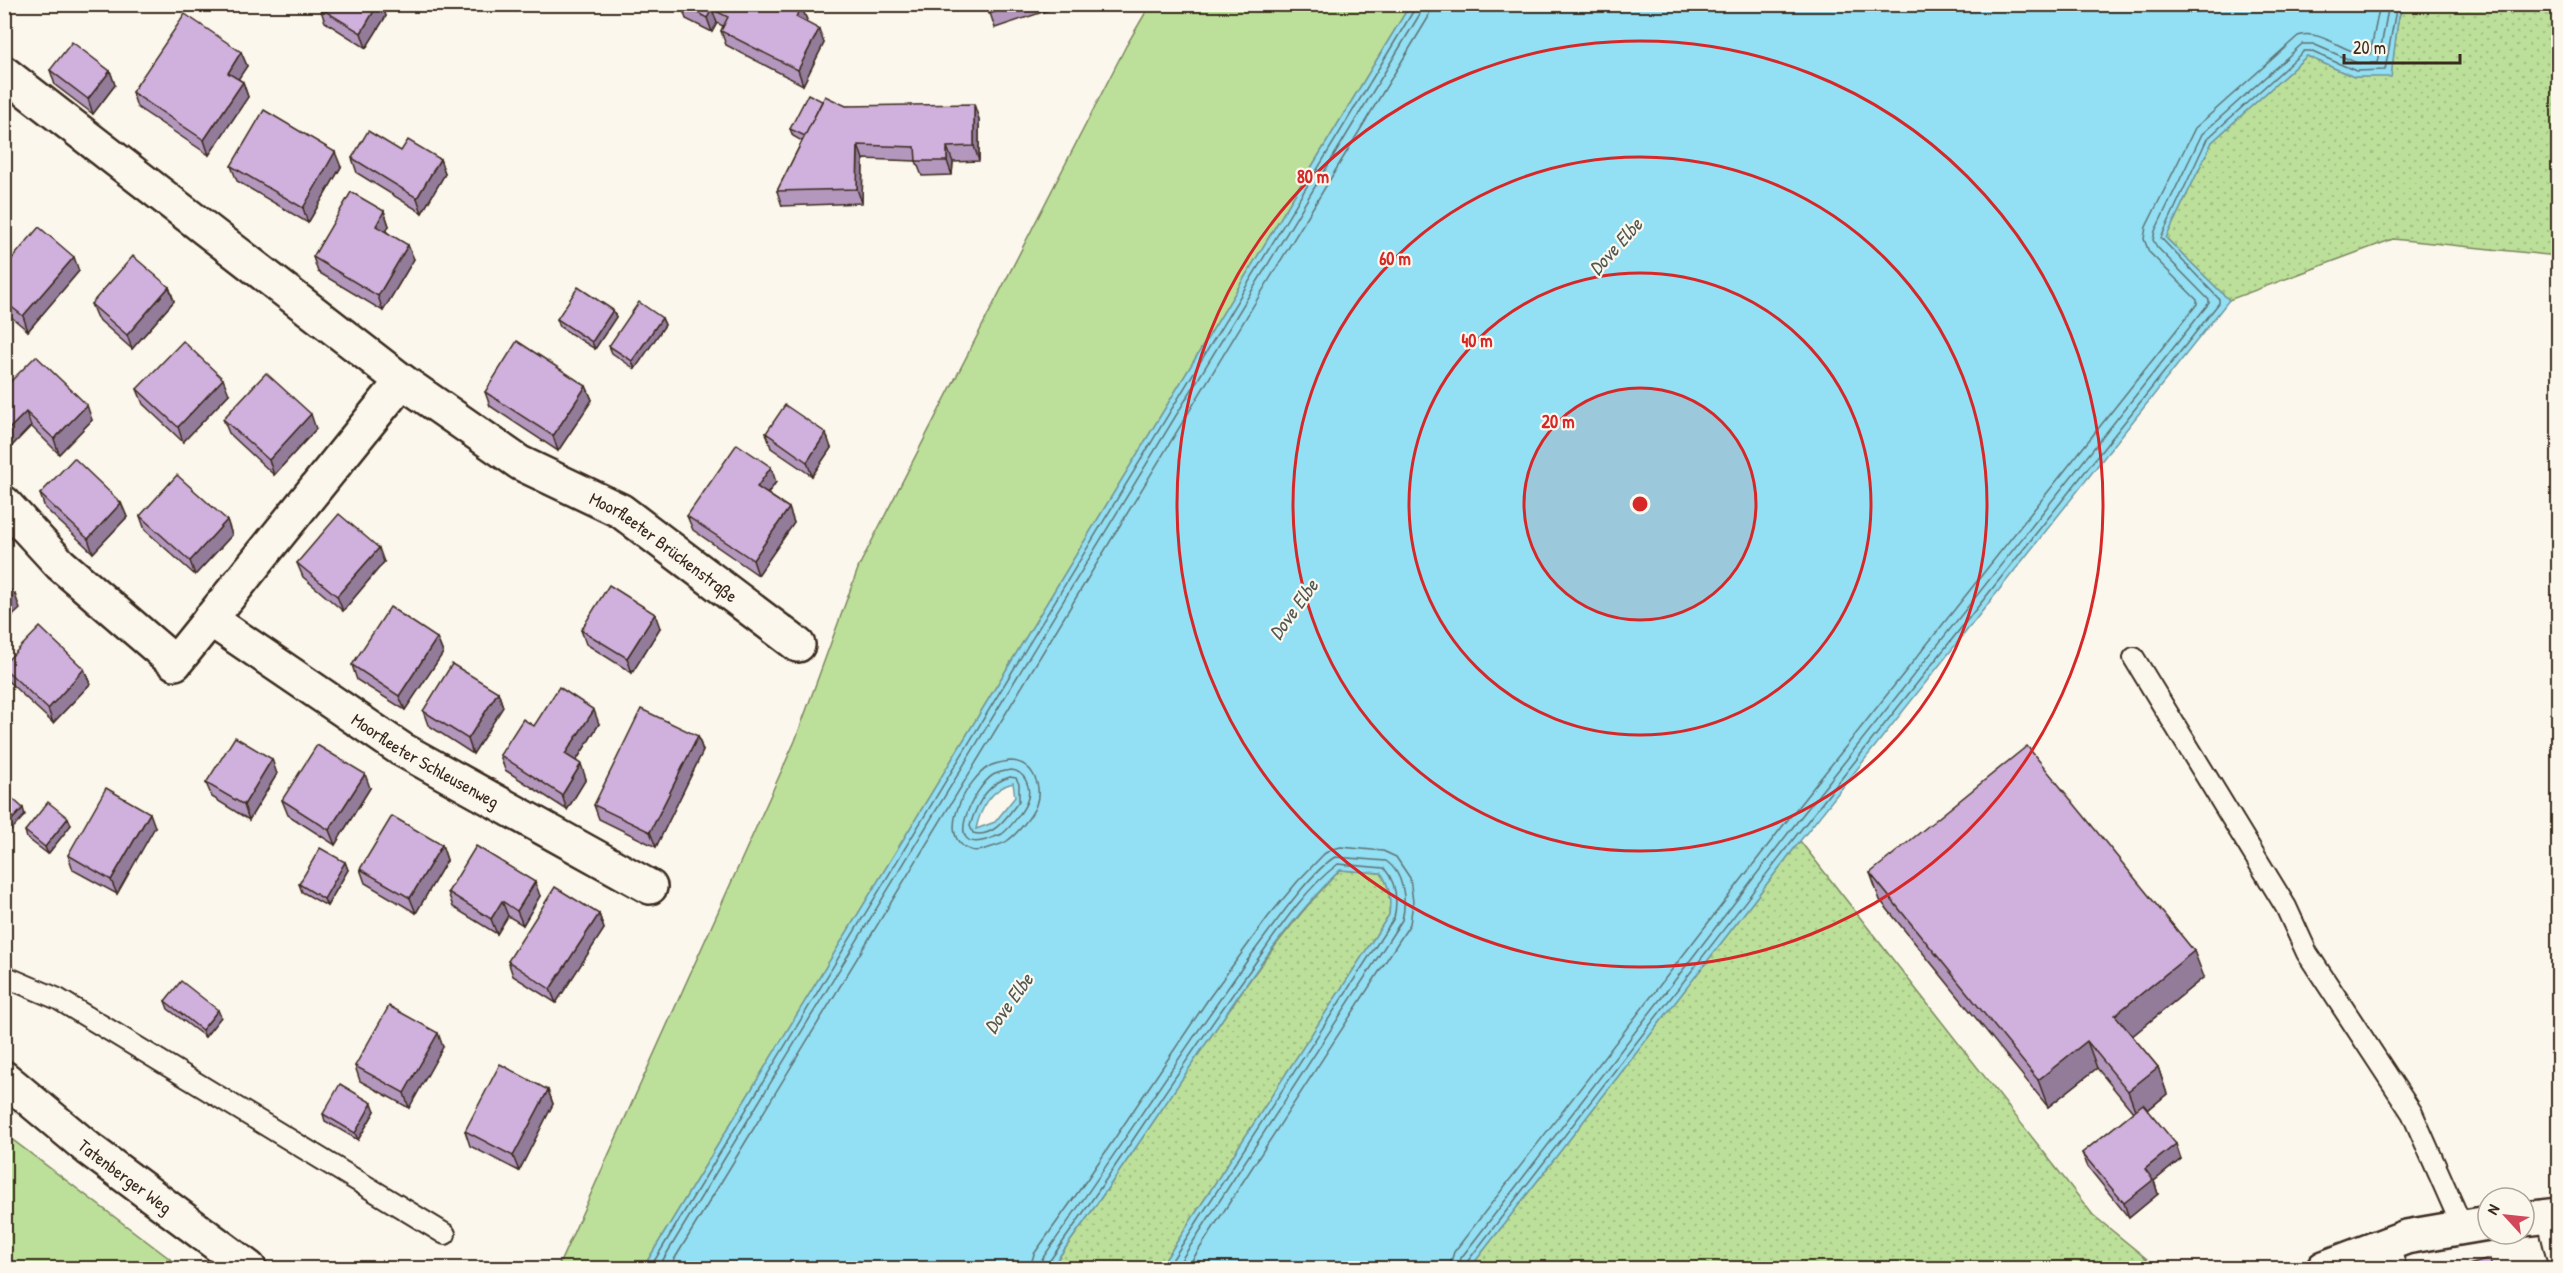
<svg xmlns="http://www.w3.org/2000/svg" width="2563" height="1273" viewBox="0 0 2563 1273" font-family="'Patrick Hand',sans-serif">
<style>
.grass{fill:url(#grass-dots);stroke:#7c855c;stroke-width:1.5}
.park{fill:#bce09a;stroke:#7c855c;stroke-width:1.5}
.water{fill:#93dff3;stroke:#70979e;stroke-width:1.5;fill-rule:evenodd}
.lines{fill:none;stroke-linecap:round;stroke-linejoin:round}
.shore{stroke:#5e7273;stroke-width:1.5}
.service-casing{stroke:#3b2a1e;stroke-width:24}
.minor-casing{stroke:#3b2a1e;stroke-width:38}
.tertiary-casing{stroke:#3b2a1e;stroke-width:38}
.service{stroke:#fbf7ec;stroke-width:20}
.minor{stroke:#fbf7ec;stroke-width:33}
.tertiary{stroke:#fbf7ec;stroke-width:33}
.wall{fill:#b397bd;stroke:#3b2a1e;stroke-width:1.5}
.shaded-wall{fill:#927b9a;stroke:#3b2a1e;stroke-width:1.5}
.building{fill:#d0b0dc;stroke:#3b2a1e;stroke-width:1.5}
.ring{fill:none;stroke:#d62828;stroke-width:3}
.labels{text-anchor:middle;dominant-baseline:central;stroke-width:4.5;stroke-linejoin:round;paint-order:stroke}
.street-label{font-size:18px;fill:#3b2a1e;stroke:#fbf7ec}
.water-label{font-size:20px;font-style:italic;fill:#515753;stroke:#fbf7ec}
.centre{fill:#d62828;stroke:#fbf7ec;stroke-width:3}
.ring-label{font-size:18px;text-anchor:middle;font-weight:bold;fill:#d62828;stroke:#fbf7ec;stroke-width:4.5;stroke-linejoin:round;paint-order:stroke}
</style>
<defs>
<pattern id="grass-dots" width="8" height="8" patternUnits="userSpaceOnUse" patternTransform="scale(1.5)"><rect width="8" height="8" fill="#bce09a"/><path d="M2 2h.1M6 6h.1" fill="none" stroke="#a2c084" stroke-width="1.8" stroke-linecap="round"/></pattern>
</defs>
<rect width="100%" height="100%" fill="#fbf7ec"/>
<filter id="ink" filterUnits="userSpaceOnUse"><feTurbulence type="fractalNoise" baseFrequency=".0167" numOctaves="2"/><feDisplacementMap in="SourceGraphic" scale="12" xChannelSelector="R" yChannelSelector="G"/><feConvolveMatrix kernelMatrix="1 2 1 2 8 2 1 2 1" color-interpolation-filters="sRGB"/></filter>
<g filter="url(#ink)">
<g class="grass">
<path d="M2403 5H2558V256L2393 239 2229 300 2166 238 2212 142 2307 56 2354 77 2391 76 2398 20Z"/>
<path d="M1800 841 2093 1215 2158 1268H1470Z"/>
<path d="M1340 870 1381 873C1390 886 1391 899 1389 915L1160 1268H1051C1098 1204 1142 1139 1186 1073 1233 1003 1281 931 1340 870Z"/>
</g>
<g class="park">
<path d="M1150 5H1410L643 1268H560L558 1267 795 741 859 566 1126 46Z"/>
<path d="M4 1134 6 1135 182 1268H5Z"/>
</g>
<path class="water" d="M1410 5H2403L2398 20 2391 77H2354L2307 56 2212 142 2166 238 2229 300 1800 841 1470 1268H1160L1389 915C1391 899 1390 886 1381 873L1340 870C1284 925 1240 993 1196 1058 1149 1129 1101 1199 1051 1268H643ZM1013 783 1015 797 995 822 976 829C980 809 992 788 1013 783Z"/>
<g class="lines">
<g class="shore">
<path d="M1010 761C1032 761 1043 785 1036 805 1032 816 1017 834 1007 841 1001 845 992 847 985 849 978 852 970 851 963 846 939 828 969 779 988 767 994 763 1003 762 1010 761Z"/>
<path d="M1011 770C1025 771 1032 788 1027 801 1024 810 1010 828 1002 834 998 836 993 837 989 839 940 856 974 787 993 775 998 772 1005 771 1011 770Z"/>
<path d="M1010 777 1016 778 1019 784V801C1008 815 994 839 973 833L970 826C976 805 988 783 1010 777Z"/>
<path d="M650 1268 1414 10 1415 4"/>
<path d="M658 1268 1420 14 1422 4"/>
<path d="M669 1268 1428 18 1431 4"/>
<path d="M1030 1268 1034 1254 1086 1181 1209 998 1268 917 1298 881 1324 854 1332 849 1341 847 1383 851 1396 857 1410 878 1413 902 1410 924 1187 1268"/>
<path d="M1039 1268 1042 1259C1113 1158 1180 1054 1252 954 1271 929 1310 872 1335 857L1386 861C1404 873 1407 901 1402 920L1176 1268"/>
<path d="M1047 1268 1048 1263C1116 1168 1179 1068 1248 973 1274 937 1301 892 1338 864L1384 868C1396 882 1398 900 1394 918L1167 1268"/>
<path d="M1449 1268 1454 1252 1782 827 2197 304V300L2149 252 2144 239 2146 227 2195 128 2298 36C2323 28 2345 56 2370 54L2380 4"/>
<path d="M1458 1268 1461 1258 1789 832 2209 303V300L2157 247 2153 240 2155 231 2202 134 2302 44H2313L2357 63H2378L2389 4"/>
<path d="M1465 1268 1467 1262 1795 837 2219 303V299L2161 238 2207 139 2304 51H2310L2356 71 2385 70 2397 4"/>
</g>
<defs>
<g id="service">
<path d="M2134 658 2286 907 2307 953 2412 1113 2462 1226"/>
<path d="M4 976 58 999 445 1234"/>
<path d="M2547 1216 2558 1261"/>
<path d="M2388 1244 2396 1268"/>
</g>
<g id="minor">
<path id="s1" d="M4 73 402 381 520 463 621 511 798 645"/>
<path d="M4 503 60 564 175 663 402 381"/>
<path id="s2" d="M210 619 401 749 650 887"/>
</g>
<g id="tertiary">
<path id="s3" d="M4 1078 89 1149 249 1268"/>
<path d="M2524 1219 2558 1215"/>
<path d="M2324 1268 2406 1237 2488 1223"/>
</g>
</defs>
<use href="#service" class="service-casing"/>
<use href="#minor" class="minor-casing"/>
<use href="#tertiary" class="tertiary-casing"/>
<use href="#service" class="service"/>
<use href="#minor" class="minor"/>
<use href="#tertiary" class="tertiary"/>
</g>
<g class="wall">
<path d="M508 4H521L516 11Z"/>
<path d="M678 4H799L801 6 807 20 806 22 824 43 803 85 726 45 721 31 723 26 717 23 712 32 686 19 682 7Z"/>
<path d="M987 4H1051L1052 9 995 28Z"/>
<path d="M320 8 386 16 366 48 325 22Z"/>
<path d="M241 52 247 66 238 79 243 82 248 97 209 155 137 107 132 92Z"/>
<path d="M50 70 110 71 115 85 93 114 55 85Z"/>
<path d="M822 101 846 106 979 119V161L953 162 952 175 922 176 916 161 863 159 862 203 782 206 777 191 802 141 793 136 790 129Z"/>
<path d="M401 151 440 159 445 174 422 213 357 173 352 158Z"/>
<path d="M231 166 341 167 308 223 237 181Z"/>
<path d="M384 211 389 226 386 231 414 259 383 311 318 272 313 257Z"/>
<path d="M4 268 79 271 28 331 4 311Z"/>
<path d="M169 287 174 301 132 349 97 318 91 304Z"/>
<path d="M613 310 616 317 595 349 560 327 557 319Z"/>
<path d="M662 318 665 325 635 369 612 353 609 346Z"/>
<path d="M586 386 592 400 558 451 490 406 485 392Z"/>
<path d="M4 388 92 420 59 454 31 426 9 449 4 445Z"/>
<path d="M137 389 229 394 183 442 143 404Z"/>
<path d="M223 419 316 429 274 475 229 433Z"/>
<path d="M766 433 831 448 812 476 771 448Z"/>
<path d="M776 482 768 494 789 508 794 523 758 575 693 530 687 516Z"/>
<path d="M40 494 121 503 127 517 93 553 45 508Z"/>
<path d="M140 516 227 520 232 535 195 575 145 530Z"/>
<path d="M384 562 343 611 303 577 297 563Z"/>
<path d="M660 628 632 673 586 644 581 630Z"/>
<path d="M437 638 443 653 405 710 357 680 352 665Z"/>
<path d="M4 664 84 669 90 684 53 723 8 681 4 671Z"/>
<path d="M498 692 503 707 473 754 428 725 423 711Z"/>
<path d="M599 724 576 761 586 779 567 810 505 770 500 755 534 726Z"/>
<path d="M698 736 703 751 656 847 599 819 594 805Z"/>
<path d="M277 774 249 820 212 797 206 783Z"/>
<path d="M370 788 335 845 288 815 282 800Z"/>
<path d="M68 818 71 825 48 854 27 838 25 831Z"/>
<path d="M155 827 117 894 73 870 68 855Z"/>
<path d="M442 845 447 860 416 913 365 883 360 869Z"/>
<path d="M345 862 348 870 327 906 302 892 299 884Z"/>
<path d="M1870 873 2204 977 2132 1036 2158 1067 2167 1094 2148 1110 2181 1159 2154 1181 2158 1194 2129 1218 2088 1167 2082 1153 2133 1112 2097 1068 2048 1107 1880 900Z"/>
<path d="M448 892 540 896 523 925 508 916 497 934 453 907Z"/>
<path d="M599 914 604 929 556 1003 513 976 508 961Z"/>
<path d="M165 1001 221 1017 205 1037 168 1009Z"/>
<path d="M443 1047 409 1108 360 1081 355 1066Z"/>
<path d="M548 1090 553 1104 519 1171 470 1146 465 1131Z"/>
<path d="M375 1111 358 1140 325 1121 323 1114Z"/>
</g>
<g class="shaded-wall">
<path d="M378 4H382L386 16 366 48 361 33Z"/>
<path d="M514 4H521L516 11Z"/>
<path d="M801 6 807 20 801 31 796 17Z"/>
<path d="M712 9 717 23 712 32 707 18Z"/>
<path d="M819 29 824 43 803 85 798 70Z"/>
<path d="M241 52 247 66 233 87 228 73Z"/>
<path d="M110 71 115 85 93 114 88 99Z"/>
<path d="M243 82 248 97 209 155 204 140Z"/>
<path d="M974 104 979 119V161L974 146Z"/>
<path d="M858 145 863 159 862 203 857 189Z"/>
<path d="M947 147 953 162 952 175 947 161Z"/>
<path d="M335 152 341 167 308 223 303 208Z"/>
<path d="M440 159 445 174 422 213 417 198Z"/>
<path d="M384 211 389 226 381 240 376 226Z"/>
<path d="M408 245 414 259 383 311 378 296Z"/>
<path d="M74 257 79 271 28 331 23 316Z"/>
<path d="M169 287 174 301 132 349 127 335Z"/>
<path d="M613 310 616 317 595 349 592 342Z"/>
<path d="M662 318 665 325 635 369 632 361Z"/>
<path d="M223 379 229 394 183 442 178 427Z"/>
<path d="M586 386 592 400 558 451 553 436Z"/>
<path d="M87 405 92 420 59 454 54 439Z"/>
<path d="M26 412 31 426 9 449 4 437V434Z"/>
<path d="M311 414 316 429 274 475 269 460Z"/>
<path d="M826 433 831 448 812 476 807 462Z"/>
<path d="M771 467 776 482 762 501 757 487Z"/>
<path d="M121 503 127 517 93 553 88 539Z"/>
<path d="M789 508 794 523 758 575 753 560Z"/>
<path d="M227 520 232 535 195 575 190 561Z"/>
<path d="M379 548 384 562 343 611 337 596Z"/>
<path d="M15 594 20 609 4 624V604Z"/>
<path d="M655 614 660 628 632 673 627 658Z"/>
<path d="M437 638 443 653 405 710 399 696Z"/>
<path d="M84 669 90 684 53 723 48 709Z"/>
<path d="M498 692 503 707 473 754 468 739Z"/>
<path d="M594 710 599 724 571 769 565 754Z"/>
<path d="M698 736 703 751 656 847 650 832Z"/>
<path d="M272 759 277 774 249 820 244 805Z"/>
<path d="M581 764 586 779 567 810 562 795Z"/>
<path d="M365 774 370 788 335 845 329 830Z"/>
<path d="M23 808 25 815 4 838V828Z"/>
<path d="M150 813 155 827 117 894 111 880Z"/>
<path d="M68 818 71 825 48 854 45 847Z"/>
<path d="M442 845 447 860 416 913 410 898Z"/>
<path d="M345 862 348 870 327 906 324 899Z"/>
<path d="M535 882 540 896 523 925 517 911Z"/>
<path d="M502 901 508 916 497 934 491 919Z"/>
<path d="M599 914 604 929 556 1003 550 989Z"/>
<path d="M2194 951 2204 977 2125 1042 2115 1015Z"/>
<path d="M218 1010 221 1017 205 1037 202 1030Z"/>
<path d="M438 1033 443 1047 409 1108 404 1093Z"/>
<path d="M2087 1041 2097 1068 2048 1107 2038 1080Z"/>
<path d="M2158 1067 2167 1094 2138 1118 2128 1091Z"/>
<path d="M548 1090 553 1104 519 1171 513 1156Z"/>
<path d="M372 1103 375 1111 358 1140 355 1133Z"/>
<path d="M2176 1144 2181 1159 2154 1181 2158 1194 2129 1218 2124 1203 2145 1169Z"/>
</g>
<g class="building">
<path d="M321 4H378L361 33 320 8Z"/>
<path d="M681 4H799L801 6 796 17 819 29 798 70 721 31 728 17 712 9 707 18Z"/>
<path d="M987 4H1017L989 14Z"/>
<path d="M185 14 241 52 228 73 243 82 204 140 132 92Z"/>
<path d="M72 42 110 71 88 99 50 70Z"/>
<path d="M808 94 822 101 805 136 790 129Z"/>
<path d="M825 96 846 106 974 104V146L947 147V161H916L915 147 858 145 857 189 777 191Z"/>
<path d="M264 110 335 152 303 208 231 166Z"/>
<path d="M368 131 401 151 408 140 440 159 417 198 352 158Z"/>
<path d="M351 192 384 211 376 226 408 245 378 296 313 257Z"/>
<path d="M39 227 74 257 23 316 4 301V268Z"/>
<path d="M133 256 169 287 127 335 91 304Z"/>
<path d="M578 287 613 310 592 342 557 319Z"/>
<path d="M639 302 662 318 632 361 609 346Z"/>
<path d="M183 341 223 379 178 427 137 389Z"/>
<path d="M517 341 586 386 553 436 485 392Z"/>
<path d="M36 356 87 405 54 439 26 412 4 434V388Z"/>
<path d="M266 373 311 414 269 460 223 419Z"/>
<path d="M785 405 826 433 807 462 766 433Z"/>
<path d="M737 444 771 467 757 487 789 508 753 560 687 516Z"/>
<path d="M74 458 121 503 88 539 40 494Z"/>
<path d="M177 475 227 520 190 561 140 516Z"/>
<path d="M339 514 379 548 337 596 297 563Z"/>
<path d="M4 584 15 594 4 604Z"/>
<path d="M609 585 655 614 627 658 581 630Z"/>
<path d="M390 607 437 638 399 696 352 665Z"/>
<path d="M40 627 84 669 48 709 4 668V664Z"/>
<path d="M452 664 498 692 468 739 423 711Z"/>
<path d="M559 687 594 710 565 754 581 764 562 795 500 755 523 719 534 726Z"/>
<path d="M641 709 698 736 650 832 594 805Z"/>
<path d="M235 737 272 759 244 805 206 783Z"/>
<path d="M317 745 365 774 329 830 282 800Z"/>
<path d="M2027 746 2194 951 2115 1015 2158 1067 2128 1091 2087 1041 2038 1080 1870 873Z"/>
<path d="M106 788 150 813 111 880 68 855Z"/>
<path d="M4 791 23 808 4 828Z"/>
<path d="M48 802 68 818 45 847 25 831Z"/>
<path d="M392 816 442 845 410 898 360 869Z"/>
<path d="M476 846 535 882 517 911 502 901 491 919 448 892Z"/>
<path d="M320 848 345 862 324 899 299 884Z"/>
<path d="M555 887 599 914 550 989 508 961Z"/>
<path d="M181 981 218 1010 202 1030 165 1001Z"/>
<path d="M389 1006 438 1033 404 1093 355 1066Z"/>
<path d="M500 1064 548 1090 513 1156 465 1131Z"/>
<path d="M340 1084 372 1103 355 1133 323 1114Z"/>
<path d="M2143 1104 2176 1144 2145 1169 2153 1180 2124 1203 2082 1153Z"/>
<path d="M2490 1259 2492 1269H2454Z"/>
</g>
</g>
<circle cx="1640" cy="504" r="116" fill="#d62828" fill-opacity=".12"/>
<g class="ring">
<circle cx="1640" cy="504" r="116"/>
<circle cx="1640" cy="504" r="231"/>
<circle cx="1640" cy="504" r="347"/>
<circle cx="1640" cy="504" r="463"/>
</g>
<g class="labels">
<g class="street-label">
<text stroke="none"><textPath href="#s1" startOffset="814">Moorfleeter Brückenstraße</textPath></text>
<text stroke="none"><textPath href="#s2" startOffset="258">Moorfleeter Schleusenweg</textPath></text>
<text stroke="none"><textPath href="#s3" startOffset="156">Tatenberger Weg</textPath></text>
</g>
<g class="water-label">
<text transform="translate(1615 246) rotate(-48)">Dove Elbe</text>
<text transform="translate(1293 609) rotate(-54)">Dove Elbe</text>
<text transform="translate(1008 1003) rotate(-54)">Dove Elbe</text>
</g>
</g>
<circle cx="1640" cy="504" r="9" class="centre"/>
<g class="ring-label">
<text x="1313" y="183">80 m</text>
<text x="1395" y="265">60 m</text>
<text x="1477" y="347">40 m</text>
<text x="1558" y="428">20 m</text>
</g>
<rect width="2563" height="1273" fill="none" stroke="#fbf7ec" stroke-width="24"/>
<rect x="12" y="12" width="2539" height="1249" fill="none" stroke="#3b2a1e" stroke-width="2" filter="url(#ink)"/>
<g transform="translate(2506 1216) rotate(297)"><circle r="28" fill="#fbf7ec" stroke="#aea59a" stroke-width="1.5"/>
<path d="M0-4.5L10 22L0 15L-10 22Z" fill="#d1495b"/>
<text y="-9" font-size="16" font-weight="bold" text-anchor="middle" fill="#3b2a1e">N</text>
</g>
<path d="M2344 54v9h116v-9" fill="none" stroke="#3b2a1e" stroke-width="3"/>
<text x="2353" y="54" font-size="18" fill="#3b2a1e" stroke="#fbf7ec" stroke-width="4.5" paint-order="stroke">20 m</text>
</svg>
